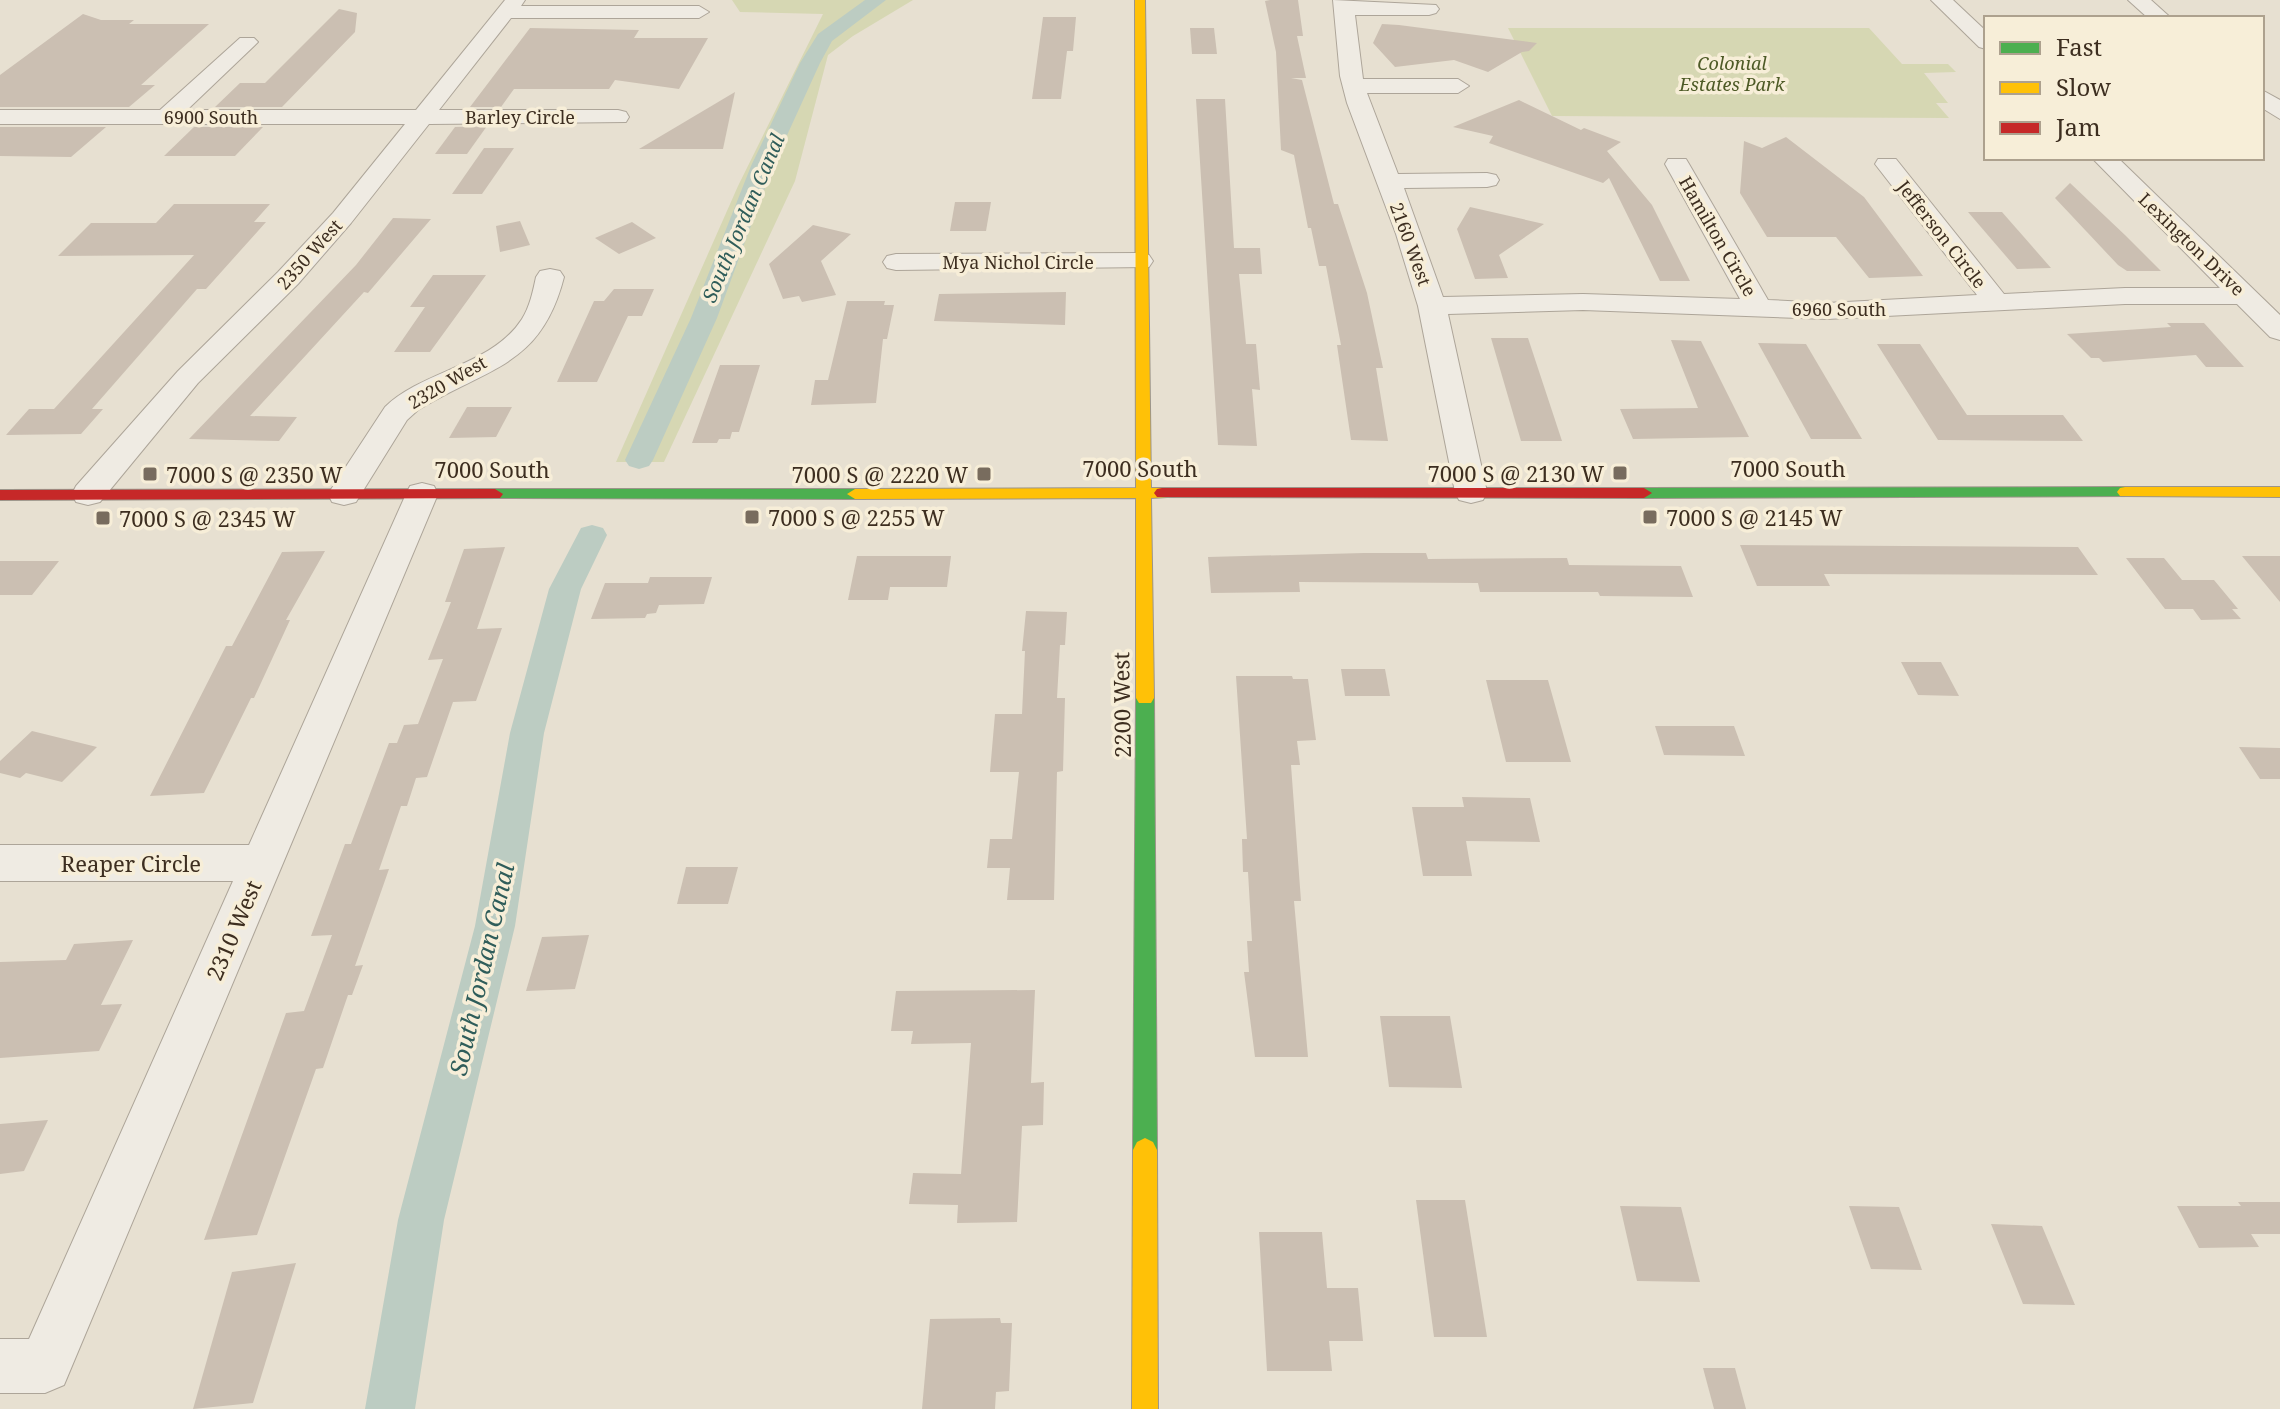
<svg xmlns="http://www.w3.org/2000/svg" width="2280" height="1409" viewBox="0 0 2280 1409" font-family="'Noto Serif',serif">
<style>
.green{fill:#d6d7b3}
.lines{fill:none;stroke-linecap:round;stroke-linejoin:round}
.canal{fill:#bcccc2;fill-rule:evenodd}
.building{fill:#cbbfb2}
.street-casing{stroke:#ada599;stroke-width:2}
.fast-casing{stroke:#9c958a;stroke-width:2}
.slow-casing{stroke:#9c958a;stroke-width:2}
.jam-casing{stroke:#9c958a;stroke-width:2}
.street{fill:#efebe3;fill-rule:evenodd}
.fast{fill:#4caf50;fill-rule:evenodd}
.slow{fill:#ffc107;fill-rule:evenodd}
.jam{fill:#c62828;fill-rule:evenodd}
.poi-dot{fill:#786c5e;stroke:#f7eed8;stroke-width:3}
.labels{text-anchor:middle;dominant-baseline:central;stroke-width:7;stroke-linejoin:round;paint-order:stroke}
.far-park-label{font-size:18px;font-style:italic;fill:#4d5a26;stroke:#f7eed8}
.far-street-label{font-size:18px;fill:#3d2e20;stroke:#f7eed8}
.far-water-label{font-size:20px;font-style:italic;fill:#2f5d5a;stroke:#f7eed8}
.street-label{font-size:22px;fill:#3d2e20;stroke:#f7eed8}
.poi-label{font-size:22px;fill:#3d2e20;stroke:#f7eed8;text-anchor:start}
.water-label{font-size:24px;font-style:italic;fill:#2f5d5a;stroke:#f7eed8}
</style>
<rect width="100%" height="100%" fill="#e7e0d1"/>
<g class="green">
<path d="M732 0H913L853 36 828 55 795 181 664 462H616L738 186 823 14 740 12Z"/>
<path d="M1508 28H1869L1902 64H1948L1956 72 1924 73 1948 103H1936L1949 118 1552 116Z"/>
</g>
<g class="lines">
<g class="canal">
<path d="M865 0H886L832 41 820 63 773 166 717 318 653 460 649 466 639 469 629 466 625 460 691 318 751 166 800 63 818 34Z"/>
<path d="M592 525 603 528 607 535 581 589 544 733 515 926 444 1220 415 1409H365L398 1220 475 926 510 733 549 589 581 528Z"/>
</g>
</g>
<g class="building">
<path d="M1270 0H1298L1303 36H1297L1306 78H1291L1302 80 1334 204H1338L1367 293 1383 368H1376L1388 441 1351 440 1337 345H1341L1326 266H1319L1311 228H1308L1294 155 1281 150 1276 52 1265 1Z"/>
<path d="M339 9 357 13 355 32 282 107H215L240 83H265Z"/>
<path d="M83 14 101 20H134L129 24H209L141 85H155L129 107H0V75Z"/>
<path d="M1043 17H1076L1073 51H1067L1061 99H1032Z"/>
<path d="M1382 24 1399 25 1537 43 1529 51 1522 52 1488 72 1454 60 1395 67 1373 43Z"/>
<path d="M530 28 639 30 634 38H708L679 89 615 80 609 89H514L501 107H470Z"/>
<path d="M1190 28H1214L1217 54H1192Z"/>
<path d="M735 92 723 149H639Z"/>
<path d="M1196 99H1225L1234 248H1260L1262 274H1239L1246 344H1256L1260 390 1252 389 1257 446 1218 445Z"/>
<path d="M1519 100 1581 130 1584 128 1621 142 1607 151 1652 205 1690 281H1660L1609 178 1603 183 1489 143 1493 136 1453 127Z"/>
<path d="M487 126 467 154H435L455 127Z"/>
<path d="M0 127H106L71 157 0 156Z"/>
<path d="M194 127H263L235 156H164Z"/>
<path d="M1786 137 1864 197 1923 276 1869 278 1836 237H1767L1740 193 1744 141 1762 148Z"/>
<path d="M484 148H514L482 194H452Z"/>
<path d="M2070 183 2126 236 2161 271H2127L2118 265 2055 198Z"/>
<path d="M955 202H991L986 231H950Z"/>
<path d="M174 204H270L254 222H266L206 289H197L92 409H103L81 434 6 435 29 409H54L194 255 58 256 91 223H156Z"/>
<path d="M1470 207 1544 224 1499 255 1508 278 1475 279 1457 229Z"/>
<path d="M1968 212H2002L2051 268 2017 269Z"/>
<path d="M393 218 431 219 368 293 364 292 250 416 297 417 279 441 189 439 356 265Z"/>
<path d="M520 221 530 245 500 252 496 226Z"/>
<path d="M632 222 656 238 619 254 595 238Z"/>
<path d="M813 225 851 234 821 261 836 295 802 302 799 296 783 299 769 264Z"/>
<path d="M433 275H486L430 352H394L425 307H410Z"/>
<path d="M614 289H654L642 316H628L597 382H557L594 301H604Z"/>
<path d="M1066 292 1065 325 934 321 939 294Z"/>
<path d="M847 301H885L884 305H894L887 339H883L876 403 811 405 815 380H828Z"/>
<path d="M2167 323H2204L2244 367H2206L2196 355 2103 362 2099 358H2091L2067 334 2171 327Z"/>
<path d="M1491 338H1528L1562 441H1521Z"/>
<path d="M1671 340 1701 341 1749 437 1633 439 1620 409 1698 408Z"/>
<path d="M1758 343 1806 344 1862 439H1811Z"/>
<path d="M1877 344H1920L1967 415H2063L2083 441 1938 440Z"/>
<path d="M720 365H760L739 432H732L730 439H719L717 443H692Z"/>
<path d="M467 407H512L496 437 449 438Z"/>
<path d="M1740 545 2078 547 2098 575 1824 574 1830 586H1757Z"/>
<path d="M505 547 477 629 502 628 476 701 453 702 427 777 416 778 407 806H401L379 870 389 869 355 966 363 965 352 995H348L323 1068 316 1069 257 1235 204 1240 286 1013 304 1011 332 935 311 936 345 844H351L389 743H397L404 725 418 724 443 659 428 660 451 602H445L464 549Z"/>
<path d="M325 551 286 620H290L254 698H251L204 793 150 796 226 646H232L282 552Z"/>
<path d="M1364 553H1426L1428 559 1567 558 1569 565 1681 566 1693 597 1600 596 1598 592H1480L1478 583 1299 582 1300 592 1211 593 1208 557Z"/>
<path d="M857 556H951L947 587H890L888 600H848Z"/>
<path d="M2242 556H2280V602Z"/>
<path d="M2126 558H2164L2182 580H2214L2238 609H2232L2241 619 2201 620 2193 609H2165Z"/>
<path d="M0 561H59L32 595H0Z"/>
<path d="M650 577H712L704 604 659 605 656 613 647 614 645 618 591 619 605 583H648Z"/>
<path d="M1026 611 1067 612 1065 645H1060L1057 698H1065L1063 771 1057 772 1054 900H1007L1010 868H987L990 839H1012L1019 772H990L995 714H1022L1025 651H1022Z"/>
<path d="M1901 662H1941L1959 696 1918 695Z"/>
<path d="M1341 669H1385L1390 696H1345Z"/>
<path d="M1236 676H1292L1293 679H1308L1316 740 1297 741 1300 765H1291L1301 901H1294L1308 1057H1255L1244 972H1249L1247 941H1252L1248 872H1243L1242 839H1247Z"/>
<path d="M1486 680H1548L1571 762H1506Z"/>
<path d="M1655 726H1734L1745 756 1664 755Z"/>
<path d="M32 731 97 747 62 782 26 773 20 778 0 773V761Z"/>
<path d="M2239 747 2280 748V779H2260Z"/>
<path d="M1462 797 1530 798 1540 842 1466 841 1472 876H1423L1412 807H1464Z"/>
<path d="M686 867H738L728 904H677Z"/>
<path d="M589 935 575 989 526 991 542 937Z"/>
<path d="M133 940 101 1005 122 1004 99 1051 0 1058V962L66 960 74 944Z"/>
<path d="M1035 990 1031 1083 1044 1082 1043 1125 1022 1126 1017 1222 957 1223 958 1205 909 1204 913 1173 961 1174 971 1043 911 1044 913 1031H891L896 991Z"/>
<path d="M1380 1016H1450L1462 1088 1389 1087Z"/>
<path d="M48 1120 24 1171 0 1174V1124Z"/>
<path d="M1416 1200H1465L1487 1337H1434Z"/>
<path d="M2238 1202H2280V1234H2251L2259 1247 2199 1248 2177 1206H2241Z"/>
<path d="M1620 1206 1681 1207 1700 1282 1637 1281Z"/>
<path d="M1849 1206 1899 1207 1922 1270 1871 1269Z"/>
<path d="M1991 1224 2042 1226 2075 1305 2023 1304Z"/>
<path d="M1259 1232H1322L1327 1288H1358L1363 1341H1329L1332 1371H1267Z"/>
<path d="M296 1263 253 1403 193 1409 232 1272Z"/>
<path d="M1000 1318 1001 1323H1012L1009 1391 996 1392 995 1409H922L930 1319Z"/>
<path d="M1703 1368H1735L1746 1409H1714Z"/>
</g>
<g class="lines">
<defs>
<g id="street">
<path d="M505 0H525L521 6H699L709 12 699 18H511L439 110H618L626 112 629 117 626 122 429 124 351 223 298 284 198 383 100 502 88 505 76 502 72 494 76 486 178 371 278 272 333 213 405 124H0V110H160L240 38H254L258 42 254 46 187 110H416Z"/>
<path d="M1333 0 1436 5 1439 9 1436 13 1429 15H1355L1363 79H1458L1469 86 1458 93H1367L1398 174 1487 173 1496 175 1499 180 1496 185 1487 187 1404 188 1443 297 1583 294 1740 299 1665 164 1668 159H1686L1689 164 1768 300 1827 303 1977 295 1875 164 1878 159H1896L2004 294 2125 288H2220L2092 158H2118L2280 315V340L2270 337 2237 304H2125L1827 319 1583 310 1448 314 1487 492 1483 500 1471 503 1459 500 1455 492 1418 306 1396 234 1347 103 1340 76Z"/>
<path d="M1931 0H1953L1986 31V49L1979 47Z"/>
<path d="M2128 0H2151L2171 18H2148Z"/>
<path d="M2262 90 2280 100V119L2262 108Z"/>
<path d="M1140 253 1149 255 1153 261 1149 267 896 270 887 268 883 262 887 256 896 254Z"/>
<path d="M550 269 560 271 564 277C541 367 488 367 418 410L407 420 356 502 344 505 332 502 328 494 385 407C423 370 492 366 522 319 530 306 533 291 536 277L540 271Z"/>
<path d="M422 483 434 486 438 494 64 1385 45 1393H0V1339H29L233 881H0V845H249L406 494 410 486Z"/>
</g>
<g id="fast">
<path d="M2125 487 2130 488 2133 492 2130 496 1644 498 1636 493 1644 488Z"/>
<path d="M495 489H855L863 494 855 499 490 498 487 494Z"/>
<path d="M1145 691 1151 693 1154 698 1157 1150 1153 1158 1145 1162 1137 1158 1133 1150 1136 698 1139 693Z"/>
</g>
<g id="slow">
<path d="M1135 0H1145L1151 488H1162L1170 493 1167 497 1151 498 1154 698 1151 703H1139L1136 698V498L855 499 847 494 855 489 1136 488Z"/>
<path d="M2125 487H2280V497L2120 496 2117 492 2120 488Z"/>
<path d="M1145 1138 1153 1142 1157 1150 1158 1409H1132L1133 1150 1137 1142Z"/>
</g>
<g id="jam">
<path d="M1162 488H1644L1652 493 1644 498 1157 497 1154 493 1157 489Z"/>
<path d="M495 489 503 494 500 498 0 500V490Z"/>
</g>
</defs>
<use href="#street" class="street-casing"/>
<use href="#fast" class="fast-casing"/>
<use href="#slow" class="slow-casing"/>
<use href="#jam" class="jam-casing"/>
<use href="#street" class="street"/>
<use href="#fast" class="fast"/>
<use href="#slow" class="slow"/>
<use href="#jam" class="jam"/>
</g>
<g class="poi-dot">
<rect x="1612" y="465" width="16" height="16" rx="4"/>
<rect x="142" y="466" width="16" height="16" rx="4"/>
<rect x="976" y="466" width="16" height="16" rx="4"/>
<rect x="744" y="509" width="16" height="16" rx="4"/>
<rect x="1642" y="509" width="16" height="16" rx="4"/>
<rect x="95" y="510" width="16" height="16" rx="4"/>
</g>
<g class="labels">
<g class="far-park-label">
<text x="1732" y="63">Colonial<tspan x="1732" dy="21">Estates Park</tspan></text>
</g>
<g class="far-street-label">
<text x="211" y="117">6900 South</text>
<text x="520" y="117">Barley Circle</text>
<text transform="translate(1942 234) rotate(52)">Jefferson Circle</text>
<text transform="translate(1718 236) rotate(60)">Hamilton Circle</text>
<text transform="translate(1411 244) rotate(70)">2160 West</text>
<text transform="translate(2192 244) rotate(44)">Lexington Drive</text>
<text transform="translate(309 254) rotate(-48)">2350 West</text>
<text x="1018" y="262">Mya Nichol Circle</text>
<text x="1839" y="309">6960 South</text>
<text transform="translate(447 382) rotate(-30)">2320 West</text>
</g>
<g class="far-water-label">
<text transform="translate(743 218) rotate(-67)">South Jordan Canal</text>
</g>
<g class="street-label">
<text x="1140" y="468">7000 South</text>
<text x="1788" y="468">7000 South</text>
<text x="492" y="469">7000 South</text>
<text transform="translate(1121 705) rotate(-91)">2200 West</text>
<text x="131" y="863">Reaper Circle</text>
<text transform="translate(233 930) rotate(-67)">2310 West</text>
</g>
<g class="poi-label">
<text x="1604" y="473" text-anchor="end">7000 S @ 2130 W</text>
<text x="166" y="474">7000 S @ 2350 W</text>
<text x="968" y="474" text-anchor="end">7000 S @ 2220 W</text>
<text x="768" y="517">7000 S @ 2255 W</text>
<text x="1666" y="517">7000 S @ 2145 W</text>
<text x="119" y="518">7000 S @ 2345 W</text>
</g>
<g class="water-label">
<text transform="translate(481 969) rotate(-77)">South Jordan Canal</text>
</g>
</g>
<rect x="1984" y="16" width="280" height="144" fill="#f7eed8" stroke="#ada18e" stroke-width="2"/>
<rect x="2000" y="42" width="40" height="12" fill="#4caf50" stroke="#ada18e" stroke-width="2"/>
<text x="2056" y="56" font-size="24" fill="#3d2e20">Fast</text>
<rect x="2000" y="82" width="40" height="12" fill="#ffc107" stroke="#ada18e" stroke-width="2"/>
<text x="2056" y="96" font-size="24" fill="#3d2e20">Slow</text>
<rect x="2000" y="122" width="40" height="12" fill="#c62828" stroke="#ada18e" stroke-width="2"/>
<text x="2056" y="136" font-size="24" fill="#3d2e20">Jam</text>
</svg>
